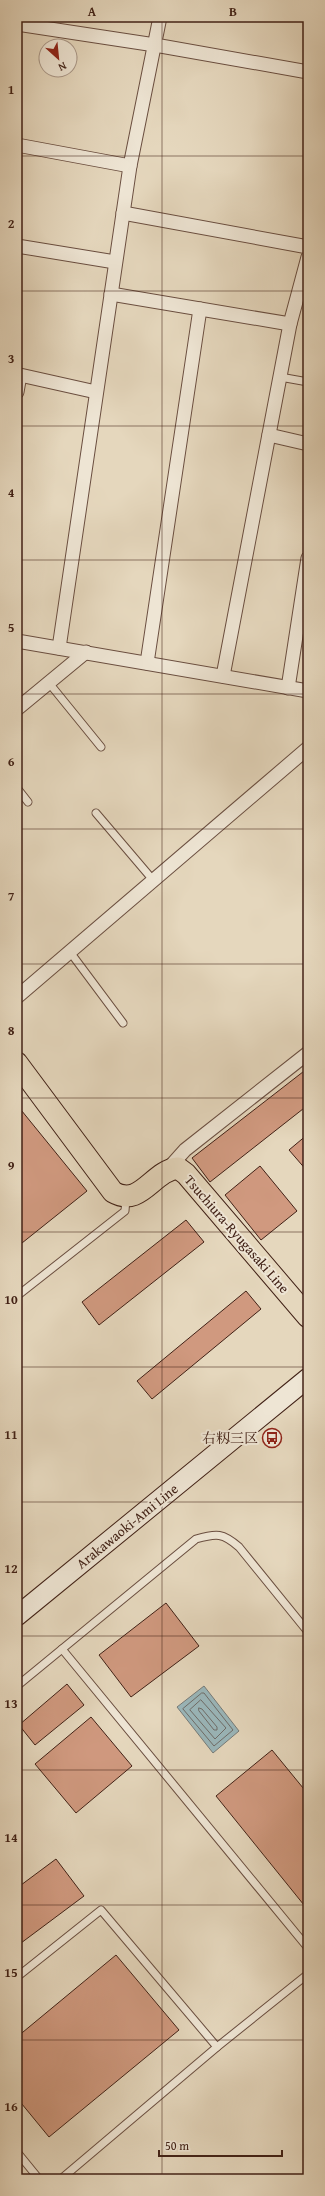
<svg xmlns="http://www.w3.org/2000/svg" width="325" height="2196" viewBox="0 0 325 2196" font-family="'Gentium Book Plus','Noto Serif JP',serif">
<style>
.water{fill:#9ab7bb;stroke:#767b79}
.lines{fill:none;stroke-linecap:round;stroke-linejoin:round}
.shore{stroke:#6e6c68;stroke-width:1}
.building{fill:#d0997f;stroke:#412116}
.service-casing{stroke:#6a4e40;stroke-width:9}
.minor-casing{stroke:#6a4e40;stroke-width:15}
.secondary-casing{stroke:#412116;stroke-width:21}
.primary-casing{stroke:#412116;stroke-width:23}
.service{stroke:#eee5d4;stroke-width:7}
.minor{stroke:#eee5d4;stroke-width:13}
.secondary{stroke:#eee5d4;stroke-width:19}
.primary{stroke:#e5d7bd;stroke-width:21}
.grid{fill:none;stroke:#412116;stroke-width:1;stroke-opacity:0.55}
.labels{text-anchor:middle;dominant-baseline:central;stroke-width:4;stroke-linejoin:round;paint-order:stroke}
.street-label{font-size:14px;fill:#412116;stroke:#eee5d4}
.poi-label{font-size:14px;fill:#412116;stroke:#eee5d4;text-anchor:end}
.neatline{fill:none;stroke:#412116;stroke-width:1.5}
.grid-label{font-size:13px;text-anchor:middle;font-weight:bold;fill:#412116}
</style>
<rect width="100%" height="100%" fill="#e5d7bd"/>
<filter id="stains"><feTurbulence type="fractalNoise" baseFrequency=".005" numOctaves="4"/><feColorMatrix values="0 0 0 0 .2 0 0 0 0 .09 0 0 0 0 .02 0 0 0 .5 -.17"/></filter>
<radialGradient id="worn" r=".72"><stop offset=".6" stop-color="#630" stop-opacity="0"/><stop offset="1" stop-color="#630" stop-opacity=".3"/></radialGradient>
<path class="water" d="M204 1686 239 1731 213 1753 177 1707Z"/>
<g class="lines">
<g class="shore">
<path d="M202 1693H204L233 1730 214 1746 183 1709Z"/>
<path d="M201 1700 226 1728 215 1739 190 1710Z"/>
<path d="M199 1708 202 1709 217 1727V1730H214L199 1711Z"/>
</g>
</g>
<g class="building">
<path d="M308 1068V1105L210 1182 192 1158Z"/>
<path d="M17 1105 87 1191 17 1247Z"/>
<path d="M308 1134V1172L289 1150Z"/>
<path d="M260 1166 297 1211 261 1240 225 1195Z"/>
<path d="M186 1220 204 1242 99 1325 82 1302Z"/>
<path d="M246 1291 261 1309 152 1399 137 1381Z"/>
<path d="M166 1603 199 1646 131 1697 99 1655Z"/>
<path d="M67 1684 84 1705 35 1745 19 1725Z"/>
<path d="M91 1717 132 1766 76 1813 35 1764Z"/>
<path d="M272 1750 308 1794V1910L216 1796Z"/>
<path d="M56 1859 84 1896 17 1946V1888Z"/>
<path d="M116 1955 179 2030 49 2137 17 2098V2037Z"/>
</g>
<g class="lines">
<defs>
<g id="service">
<path d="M280 377 308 382"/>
<path d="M49 683 101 747"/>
<path d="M17 788 28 802"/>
<path d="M96 813 153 880"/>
<path d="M70 952 123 1023"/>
<path d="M17 1296 125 1211 126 1198"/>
<path d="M62 1649 308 1948"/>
<path d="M17 1686 196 1539C217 1533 223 1533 239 1547L308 1632"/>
<path d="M17 1977 101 1910 217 2047"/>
<path d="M17 2152 39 2179"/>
<path d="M61 2179 217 2047 308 1974"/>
</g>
<g id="minor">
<path d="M17 24 155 45 308 72"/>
<path d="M17 145 130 166"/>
<path d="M123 213 308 247"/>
<path d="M17 246 115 262"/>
<path d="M111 294 290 324"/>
<path d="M17 392 20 375 96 392"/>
<path d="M269 435 308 444"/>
<path d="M17 641 308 691"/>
<path d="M59 648 130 166 160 17"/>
<path d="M147 663 200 309"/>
<path d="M223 676 290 324 308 257"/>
<path d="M288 688 308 558"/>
<path d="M17 709 86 652"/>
<path d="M17 997 308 748"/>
<path d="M168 1169 185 1150 308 1053"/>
</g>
<path id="secondary" d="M17 1616 308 1378"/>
<path id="primary" d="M17 1063 113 1192C141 1208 152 1171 178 1168L186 1174 308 1317"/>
</defs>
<use href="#service" class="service-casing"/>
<use href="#minor" class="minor-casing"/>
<use href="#secondary" class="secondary-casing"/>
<use href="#primary" class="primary-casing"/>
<use href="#service" class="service"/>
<use href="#minor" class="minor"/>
<use href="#secondary" class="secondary"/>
<use href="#primary" class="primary"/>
</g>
<path class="grid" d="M162 17V2179M17 156H308M17 291H308M17 426H308M17 560H308M17 694H308M17 829H308M17 964H308M17 1098H308M17 1232H308M17 1367H308M17 1502H308M17 1636H308M17 1770H308M17 1905H308M17 2040H308"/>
<defs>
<symbol id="bus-ring" viewBox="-11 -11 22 22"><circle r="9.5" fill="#eee5d4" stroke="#8f2418" stroke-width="1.5"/><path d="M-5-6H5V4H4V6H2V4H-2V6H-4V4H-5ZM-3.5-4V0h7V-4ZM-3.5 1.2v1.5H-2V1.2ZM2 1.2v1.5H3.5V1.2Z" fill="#8f2418"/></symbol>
</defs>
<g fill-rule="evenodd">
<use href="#bus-ring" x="261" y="1427" width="22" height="22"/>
</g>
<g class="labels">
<g class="street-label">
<text transform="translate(237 1234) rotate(49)">Tsuchiura-Ryugasaki Line</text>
<text transform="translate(127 1526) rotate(-39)">Arakawaoki-Ami Line</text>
</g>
<g class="poi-label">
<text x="258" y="1438">右籾三区</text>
</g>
</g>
<rect width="325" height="2196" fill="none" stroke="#e5d7bd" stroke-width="44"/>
<g transform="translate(58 58) rotate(153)"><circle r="19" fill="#eee5d4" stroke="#a99788"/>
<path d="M0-3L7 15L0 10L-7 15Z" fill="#8f2418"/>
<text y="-6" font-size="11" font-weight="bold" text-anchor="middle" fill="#412116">N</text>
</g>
<path d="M159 2150v6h123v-6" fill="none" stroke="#412116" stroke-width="2"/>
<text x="165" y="2150" font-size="12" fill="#412116" stroke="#eee5d4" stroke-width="3" paint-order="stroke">50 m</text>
<rect x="22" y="22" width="281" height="2152" class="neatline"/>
<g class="grid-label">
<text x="92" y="16">A</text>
<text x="233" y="16">B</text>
<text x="11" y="94">1</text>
<text x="11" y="228">2</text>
<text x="11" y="363">3</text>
<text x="11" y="497">4</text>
<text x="11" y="632">5</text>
<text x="11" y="766">6</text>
<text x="11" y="901">7</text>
<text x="11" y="1035">8</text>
<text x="11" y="1170">9</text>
<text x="11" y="1304">10</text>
<text x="11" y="1439">11</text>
<text x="11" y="1573">12</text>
<text x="11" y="1708">13</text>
<text x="11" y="1842">14</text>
<text x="11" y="1977">15</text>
<text x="11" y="2111">16</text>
</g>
<rect width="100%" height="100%" filter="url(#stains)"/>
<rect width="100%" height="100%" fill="url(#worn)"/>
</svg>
